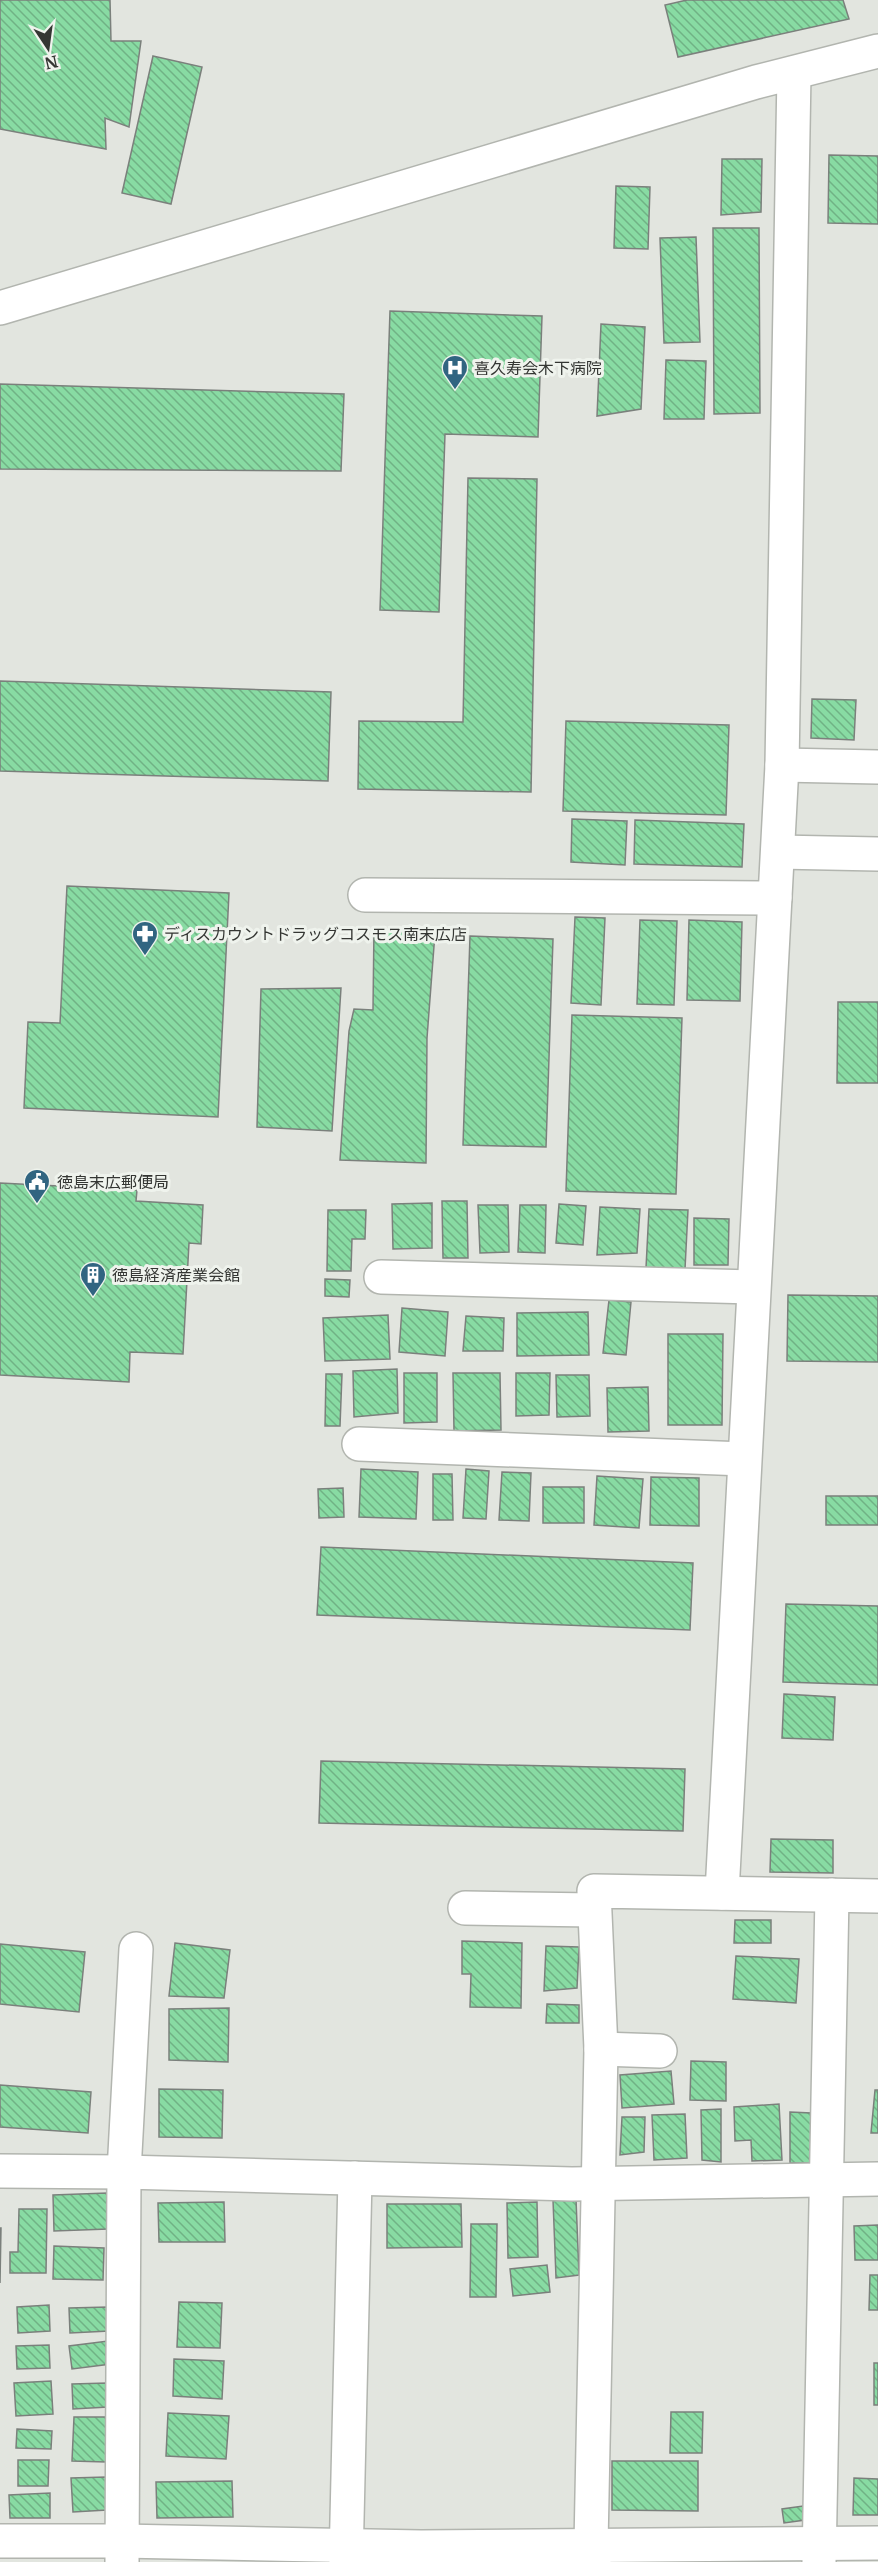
<svg xmlns="http://www.w3.org/2000/svg" width="878" height="2562" viewBox="0 0 878 2562" font-family="Merriweather,'Noto Sans JP',serif">
<style>
.building{fill:url(#building-back-hatch);stroke:#7b807c;stroke-width:1.5}
.lines{fill:none;stroke-linecap:round;stroke-linejoin:round}
.minor-casing{stroke:#b2b5af;stroke-width:36}
.minor{stroke:#fff;stroke-width:33}
.labels{text-anchor:middle;dominant-baseline:central;stroke-width:6;stroke-linejoin:round;paint-order:stroke}
.poi-label{font-size:16px;fill:#343633;stroke:#eff3ed;text-anchor:start}
</style>
<defs>
<pattern id="building-back-hatch" width="6" height="6" patternUnits="userSpaceOnUse" patternTransform="scale(1.5)"><rect width="6" height="6" fill="#88dba3"/><path d="M-1 5l2 2M0 0l6 6M5-1l2 2" fill="none" stroke="#70b285"/></pattern>
</defs>
<rect width="100%" height="100%" fill="#e2e5df"/>
<g class="building">
<path d="M0 0H110L111 41H141L129 127 105 118 106 149 0 129Z"/>
<path d="M687 0H843L849 19 678 57 665 5Z"/>
<path d="M153 56 202 67 171 204 122 193Z"/>
<path d="M829 155 878 156V224L828 223Z"/>
<path d="M722 159H762L761 212 721 215Z"/>
<path d="M616 186 650 187 648 249 614 248Z"/>
<path d="M713 228H759L760 413 714 414Z"/>
<path d="M696 237 700 342 664 343 660 238Z"/>
<path d="M390 311 542 316 538 437 445 434 439 612 380 610Z"/>
<path d="M601 324 645 327 641 409 597 416Z"/>
<path d="M666 360 706 361 704 419H664Z"/>
<path d="M0 384 344 394 341 471 0 469Z"/>
<path d="M468 478 537 479 531 792 358 789 359 721 463 722Z"/>
<path d="M0 681 331 692 328 781 0 771Z"/>
<path d="M812 699 856 700 854 740 811 738Z"/>
<path d="M566 721 729 725 726 815 563 811Z"/>
<path d="M572 819 627 821 625 865 571 862Z"/>
<path d="M635 820 744 824 742 867 634 864Z"/>
<path d="M67 886 229 893 218 1117 24 1108 28 1022 60 1023Z"/>
<path d="M575 917 605 918 601 1005 571 1003Z"/>
<path d="M640 920 677 921 674 1005 637 1004Z"/>
<path d="M689 920 742 922 740 1001 687 1000Z"/>
<path d="M374 927 435 933 427 1038 426 1163 340 1160 349 1031 354 1009 373 1010Z"/>
<path d="M470 936 553 939 546 1147 463 1145Z"/>
<path d="M341 988 332 1131 257 1127 261 989Z"/>
<path d="M838 1002H878V1083H837Z"/>
<path d="M572 1015 682 1018 676 1194 566 1191Z"/>
<path d="M0 1183 137 1190 136 1201 203 1205 201 1244 189 1243 183 1354 130 1352 129 1382 0 1375Z"/>
<path d="M442 1201H467L468 1258H443Z"/>
<path d="M432 1203V1248L393 1249 392 1204Z"/>
<path d="M559 1204 586 1206 583 1245 556 1243Z"/>
<path d="M478 1205H508L509 1252 480 1253Z"/>
<path d="M520 1205H546L545 1253 518 1252Z"/>
<path d="M600 1207 640 1209 637 1253 597 1255Z"/>
<path d="M649 1209 688 1210 685 1269 646 1268Z"/>
<path d="M328 1210H366L365 1239H352L351 1271H327Z"/>
<path d="M694 1218 729 1219 728 1265H694Z"/>
<path d="M325 1279 350 1280 349 1297 325 1296Z"/>
<path d="M788 1295 878 1296V1362L787 1361Z"/>
<path d="M609 1300 631 1302 626 1355 603 1353Z"/>
<path d="M402 1308 448 1312 445 1356 399 1352Z"/>
<path d="M588 1312 589 1355 517 1356V1313Z"/>
<path d="M388 1315 390 1359 325 1361 323 1318Z"/>
<path d="M466 1316 504 1318 503 1351H463Z"/>
<path d="M668 1334H723L722 1425H668Z"/>
<path d="M397 1369 398 1413 354 1417 353 1371Z"/>
<path d="M404 1373H437V1422L404 1423Z"/>
<path d="M453 1373H500L501 1430 454 1431Z"/>
<path d="M516 1373H550L549 1415 516 1416Z"/>
<path d="M326 1374H342L340 1426H325Z"/>
<path d="M556 1375H589L590 1416 557 1417Z"/>
<path d="M648 1387 649 1431 608 1432 607 1388Z"/>
<path d="M361 1469 418 1472 416 1519 359 1517Z"/>
<path d="M466 1469 489 1471 486 1519 463 1518Z"/>
<path d="M502 1472 531 1473 529 1521 499 1520Z"/>
<path d="M433 1474H452L453 1520H433Z"/>
<path d="M597 1476 643 1479 639 1528 594 1525Z"/>
<path d="M651 1477 699 1478V1526L650 1525Z"/>
<rect x="543" y="1487" width="41" height="36"/>
<path d="M343 1488 344 1517 319 1518 318 1489Z"/>
<rect x="826" y="1496" width="52" height="29"/>
<path d="M321 1547 693 1563 690 1630 317 1615Z"/>
<path d="M786 1604 878 1606V1685L783 1682Z"/>
<path d="M784 1694 835 1697 833 1740 782 1738Z"/>
<path d="M321 1761 685 1769 683 1831 319 1823Z"/>
<path d="M771 1839 833 1840V1873L770 1872Z"/>
<path d="M735 1920H771V1943H734Z"/>
<path d="M462 1941 522 1943 521 2008 470 2007 471 1974H462Z"/>
<path d="M175 1943 230 1950 224 1998 169 1996Z"/>
<path d="M0 1944 85 1952 79 2012 0 2004Z"/>
<path d="M546 1946 579 1947 577 1988 544 1991Z"/>
<path d="M736 1956 799 1959 796 2003 733 1999Z"/>
<path d="M547 2004 579 2005V2023H546Z"/>
<path d="M229 2008 228 2062 169 2060V2009Z"/>
<path d="M691 2061 726 2062V2101L690 2100Z"/>
<path d="M671 2071 674 2104 622 2108 620 2075Z"/>
<path d="M0 2085 91 2092 88 2133 0 2127Z"/>
<path d="M159 2089 223 2090 222 2138 159 2137Z"/>
<path d="M875 2090H878V2133H871Z"/>
<path d="M779 2104 782 2160 752 2161 751 2140 735 2141 734 2107Z"/>
<path d="M721 2109V2162L702 2160 701 2110Z"/>
<path d="M790 2112 811 2113V2163H790Z"/>
<path d="M685 2114 687 2158 654 2160 652 2115Z"/>
<path d="M622 2117H645L644 2152 620 2155Z"/>
<path d="M107 2193 108 2229 54 2231 53 2195Z"/>
<path d="M576 2199 579 2275 556 2278 553 2200Z"/>
<path d="M224 2202 225 2242H159L158 2203Z"/>
<path d="M537 2202 538 2257 508 2258 507 2203Z"/>
<path d="M387 2204H461L462 2247 387 2248Z"/>
<path d="M19 2209H47L46 2273H10V2252H18Z"/>
<path d="M471 2224H497L496 2297H470Z"/>
<path d="M878 2225V2260H855L854 2226Z"/>
<path d="M0 2228H1L0 2283Z"/>
<path d="M54 2246 104 2248 103 2280 53 2279Z"/>
<path d="M547 2265 550 2292 513 2296 510 2269Z"/>
<path d="M870 2275H878V2310H869Z"/>
<path d="M179 2302 222 2303 220 2348 177 2347Z"/>
<path d="M49 2305 50 2331 18 2333 17 2307Z"/>
<path d="M108 2307 109 2331 70 2333 69 2308Z"/>
<path d="M108 2341 111 2364 72 2369 69 2346Z"/>
<path d="M49 2345 50 2368 17 2369 16 2346Z"/>
<path d="M174 2359 224 2361 222 2399 173 2396Z"/>
<rect x="874" y="2363" width="4" height="42"/>
<path d="M51 2381 53 2414 16 2416 14 2383Z"/>
<path d="M107 2383 108 2407 73 2409 72 2384Z"/>
<path d="M671 2412H703L702 2453H670Z"/>
<path d="M168 2413 229 2416 226 2459 166 2456Z"/>
<path d="M74 2417H107L106 2462 72 2461Z"/>
<path d="M17 2429 52 2431 51 2449 16 2448Z"/>
<path d="M18 2460H49L48 2486H18Z"/>
<path d="M612 2461H698V2511L612 2510Z"/>
<path d="M106 2477 107 2510 73 2512 71 2478Z"/>
<path d="M854 2478 878 2479V2515H853Z"/>
<path d="M232 2481 233 2517 157 2518 156 2482Z"/>
<path d="M50 2493V2518H10L9 2495Z"/>
<path d="M803 2506 805 2520 784 2523 782 2509Z"/>
</g>
<g class="lines">
<defs>
<g id="minor">
<path d="M0 308 756 82 878 51"/>
<path d="M782 765 878 767"/>
<path d="M778 852 878 854"/>
<path d="M365 895 775 898"/>
<path d="M381 1277 753 1287"/>
<path d="M359 1444 744 1459"/>
<path d="M722 1893 782 765 794 73"/>
<path d="M465 1908 594 1910"/>
<path d="M601 2049 660 2051"/>
<path d="M0 2171 124 2172 572 2184 878 2179"/>
<path d="M0 2541H122L421 2547 878 2543"/>
<path d="M122 2562 124 2172 136 1949"/>
<path d="M346 2562 355 2178"/>
<path d="M594 2562 591 2545 601 2049 594 1891 878 1896"/>
<path d="M819 2562 832 1895"/>
</g>
</defs>
<use href="#minor" class="minor-casing"/>
<use href="#minor" class="minor"/>
</g>
<defs>
<symbol id="hospital-pin" viewBox="-11 -11 22 30"><path d="M0 17L-7.5 6A9.5 9.5 0 1 1 7.5 6Z" fill="#316581" stroke="#eff3ed"/><path d="M-5-5h3v3.5h4V-5h3V5h-3V1.5h-4V5h-3Z" fill="#fff"/></symbol>
<symbol id="pharmacy-pin" viewBox="-11 -11 22 30"><path d="M0 17L-7.5 6A9.5 9.5 0 1 1 7.5 6Z" fill="#316581" stroke="#eff3ed"/><path d="M-2-6h4v4h4v4h-4v4h-4v-4h-4v-4h4Z" fill="#fff"/></symbol>
<symbol id="civic-pin" viewBox="-11 -11 22 30"><path d="M0 17L-7.5 6A9.5 9.5 0 1 1 7.5 6Z" fill="#316581" stroke="#eff3ed"/><path d="M-.6-6.5H3V-4.5H.6V-3L4-1V1h2V6H-6V1h2V-1L-.6-3ZM-1.2 2.5V6h2.4V2.5Z" fill="#fff"/></symbol>
<symbol id="building-pin" viewBox="-11 -11 22 30"><path d="M0 17L-7.5 6A9.5 9.5 0 1 1 7.5 6Z" fill="#316581" stroke="#eff3ed"/><path d="M-4-6H4V6H1V3H-1V6H-4ZM-2.5-4.3h1.7v1.8h-1.7ZM.8-4.3h1.7v1.8H.8ZM-2.5-1h1.7V.8h-1.7ZM.8-1h1.7V.8H.8Z" fill="#fff"/></symbol>
</defs>
<g fill-rule="evenodd">
<use href="#hospital-pin" x="440" y="353" width="30" height="40"/>
<use href="#pharmacy-pin" x="130" y="919" width="30" height="40"/>
<use href="#civic-pin" x="22" y="1167" width="30" height="40"/>
<use href="#building-pin" x="78" y="1260" width="30" height="40"/>
</g>
<g class="labels">
<g class="poi-label">
<text x="474" y="368">喜久寿会木下病院</text>
<text x="164" y="934">ディスカウントドラッグコスモス南末広店</text>
<text x="57" y="1182">徳島末広郵便局</text>
<text x="112" y="1275">徳島経済産業会館</text>
</g>
</g>
<g transform="translate(48 48) rotate(167)" stroke="#eff3ed" stroke-width="4.5" paint-order="stroke">
<path d="M0-4.5L10 22L0 15L-10 22Z" fill="#343633"/>
<text y="-9" font-size="16" font-weight="bold" text-anchor="middle" fill="#343633">N</text>
</g>
</svg>
